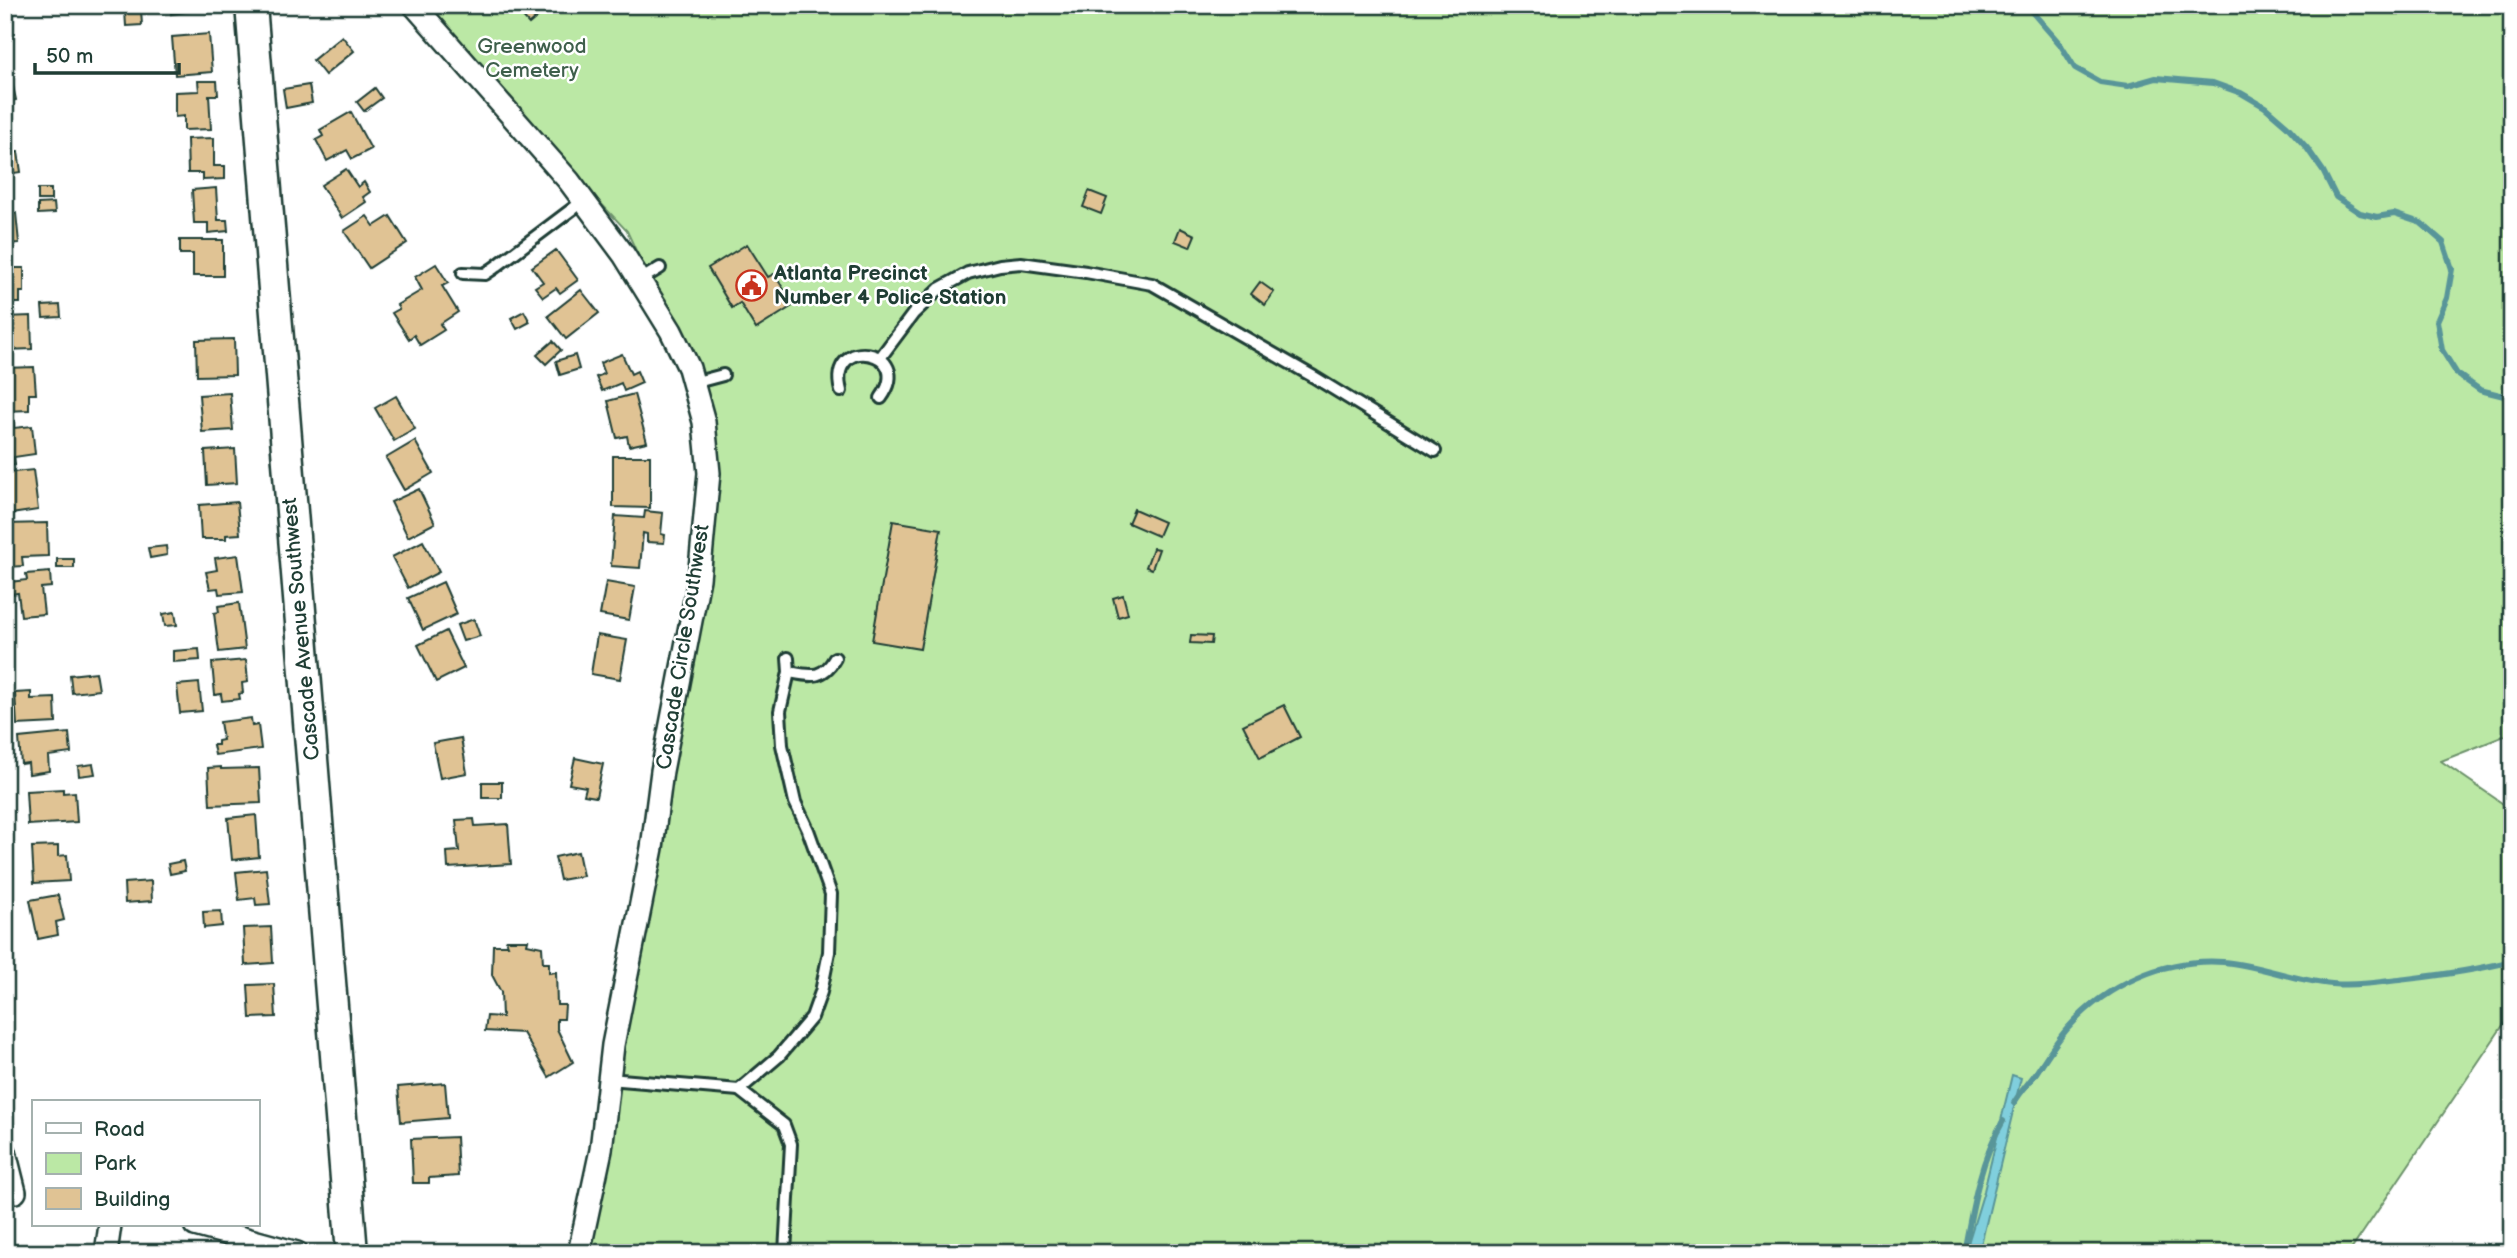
<svg xmlns="http://www.w3.org/2000/svg" width="2517" height="1258" viewBox="0 0 2517 1258" font-family="'Balsamiq Sans',sans-serif">
<style>
.green{fill:#bbe8a5;stroke:#6d926c;stroke-width:2}
.water{fill:#80cfdd;stroke:#599599;stroke-width:2}
.lines{fill:none;stroke-linecap:round;stroke-linejoin:round}
.stream{stroke:#599599;stroke-width:6}
.building{fill:#e0c394;stroke:#1f3d34;stroke-width:2}
.lane-casing{stroke:#1f3d34;stroke-width:16}
.street-casing{stroke:#1f3d34;stroke-width:26}
.secondary-casing{stroke:#1f3d34;stroke-width:35}
.lane{stroke:#fff;stroke-width:10}
.street{stroke:#fff;stroke-width:21}
.secondary{stroke:#fff;stroke-width:30}
.labels{text-anchor:middle;dominant-baseline:central;stroke-width:5;stroke-linejoin:round;paint-order:stroke}
.park-label{font-size:21px;fill:#3e5f4b;stroke:#fff}
.poi-label{font-size:21px;font-weight:bold;fill:#1f3d34;stroke:#fff;text-anchor:start}
.street-label{font-size:21px;fill:#1f3d34;stroke:#fff}
</style>
<rect width="100%" height="100%" fill="#fff"/>
<filter id="ink" filterUnits="userSpaceOnUse"><feTurbulence type="fractalNoise" baseFrequency=".0143" numOctaves="2"/><feDisplacementMap in="SourceGraphic" scale="14" xChannelSelector="R" yChannelSelector="G"/><feConvolveMatrix kernelMatrix="1 2 1 2 8 2 1 2 1" color-interpolation-filters="sRGB"/></filter>
<g filter="url(#ink)">
<path class="green" d="M414 5H2512V733L2441 761 2512 810V1012L2349 1253H579L704 505 688 363 627 231Z"/>
<path class="water" d="M2012 1075 2021 1078 1979 1253H1965L1984 1191Z"/>
<g class="lines">
<g class="stream">
<path d="M2026 5 2060 44 2075 68 2100 82 2128 86 2156 78 2213 83 2241 93 2265 107 2287 126 2307 148 2323 171 2336 197 2360 213 2377 217 2394 214 2421 223 2443 242 2452 269 2447 298 2437 321 2442 350 2457 374 2480 390 2512 398"/>
<path d="M2014 1103C2020 1092 2029 1083 2036 1073 2046 1058 2055 1043 2067 1029 2105 985 2164 958 2223 962 2260 965 2295 981 2332 984 2357 986 2382 982 2407 979 2442 975 2477 970 2512 961"/>
<path d="M1964 1253C1972 1209 1980 1160 2003 1121"/>
</g>
</g>
<g class="building">
<path d="M170 5H200V10L171 14Z"/>
<path d="M512 5H533L541 14 529 24Z"/>
<path d="M141 10 142 25 126 26 125 11Z"/>
<path d="M209 34 212 72 175 75 172 37Z"/>
<path d="M342 36 354 51 325 75 313 60Z"/>
<path d="M9 68 16 100 5 102V69Z"/>
<path d="M198 81H217L218 95H209L211 129 184 130V116L175 117V92L199 91Z"/>
<path d="M309 85 312 103 286 108 283 89Z"/>
<path d="M375 88 382 98 364 111 357 102Z"/>
<path d="M351 112 371 149 352 159 347 150 327 161 316 140 323 136 320 130Z"/>
<path d="M214 138V166H225V179L203 180V173H188L187 139Z"/>
<path d="M18 152 21 172 6 174 9 192 5 193V154Z"/>
<path d="M346 169 358 187 364 182 370 192 363 197 366 202 342 218 321 185Z"/>
<path d="M216 188 218 220H227L228 231 208 233V223H194L192 190Z"/>
<rect x="38" y="189" width="13" height="11"/>
<path d="M1089 191 1107 198 1101 214 1083 207Z"/>
<path d="M54 203 55 213 38 214V204Z"/>
<path d="M16 213 19 243 5 244V214Z"/>
<path d="M367 216 374 226 390 216 407 243 369 268 344 231Z"/>
<path d="M1180 228 1195 235 1190 247 1175 241Z"/>
<path d="M180 240H223V276H193V254H180Z"/>
<path d="M747 244 768 277 774 274 794 305 756 329 740 303 732 308 708 268Z"/>
<path d="M556 250 578 280 560 293 556 288 543 297 535 287 543 282 532 267Z"/>
<path d="M436 264 448 283 442 286 458 312 440 324 444 330 420 345 414 335 409 339 392 313 399 309 397 305 422 290 415 277Z"/>
<path d="M5 268H24V292H20V303H5Z"/>
<path d="M1260 282 1274 292 1265 305 1251 294Z"/>
<path d="M581 290 599 313 566 339 548 316Z"/>
<path d="M60 305 61 317 43 318 42 306Z"/>
<path d="M524 311 530 322 517 329 511 318Z"/>
<path d="M31 316 32 349 5 350V317Z"/>
<path d="M234 339 235 375 197 376 196 340Z"/>
<path d="M553 341 561 350 546 364 537 355Z"/>
<path d="M622 354 631 374 637 371 642 383 624 391 621 383 602 391 596 377 604 374 600 363Z"/>
<path d="M575 355 579 369 560 375 556 361Z"/>
<path d="M34 367 36 394H29V410L5 411V368Z"/>
<path d="M230 393 233 430 202 432 199 395Z"/>
<path d="M634 394 647 442 629 446 627 436 617 438 608 401Z"/>
<path d="M396 396 415 429 394 441 375 408Z"/>
<path d="M13 419 14 428 32 426 35 454 14 457 15 465 5 466V420Z"/>
<path d="M415 441 433 473 404 490 386 458Z"/>
<path d="M235 449 237 483 207 485 205 451Z"/>
<path d="M613 456H650V508L613 507Z"/>
<path d="M33 470 38 510 11 514 8 486H5V473Z"/>
<path d="M419 489 435 523 408 537 391 502Z"/>
<path d="M237 502 240 534 226 535V539H201L199 505Z"/>
<path d="M1134 509 1164 522 1158 536 1128 523Z"/>
<path d="M645 511 663 513 661 534 665 535 664 543 647 542V534L643 533 640 568 611 566 615 516 644 518Z"/>
<path d="M893 521 941 529 920 649 872 641Z"/>
<path d="M47 523 48 556 22 557 23 566 7 567 5 524Z"/>
<path d="M423 541 439 572 408 588 392 557Z"/>
<path d="M166 546 167 555 150 558 148 548Z"/>
<path d="M1153 548 1159 549 1152 569 1146 567Z"/>
<path d="M238 555 243 592 219 594 218 588 210 589 206 572 217 570 215 558Z"/>
<rect x="57" y="559" width="17" height="9"/>
<path d="M50 572 51 587 41 588 44 614 21 616 18 593 11 594 10 582 27 580 26 574Z"/>
<path d="M443 582 457 614 423 630 408 598Z"/>
<path d="M606 582 635 587 629 620 600 615Z"/>
<path d="M1123 595 1128 614 1118 617 1113 598Z"/>
<path d="M239 603 245 649 219 652 214 613 219 612 218 606Z"/>
<path d="M175 612 177 625 165 626 163 614Z"/>
<path d="M474 619 480 636 463 641 457 625Z"/>
<path d="M446 631 464 668 436 682 418 645Z"/>
<path d="M597 635 627 640 620 679 591 674Z"/>
<path d="M1191 635 1212 636 1211 644 1190 643Z"/>
<path d="M199 649 200 660 173 662V651Z"/>
<path d="M246 660 248 682 242 683 243 693 239 694 240 699 222 701 221 694 215 695 212 663Z"/>
<path d="M96 672 99 690 72 693 70 675Z"/>
<path d="M199 683 202 711 180 713 177 685Z"/>
<path d="M31 692V699L55 698 56 723 17 725 15 693Z"/>
<path d="M1284 705 1300 737 1260 758 1243 725Z"/>
<path d="M251 718 252 726 258 725 261 749 215 755 213 745H218V741L223 740 220 722Z"/>
<path d="M69 733 71 753 48 756 49 771 29 774 28 763 21 764 19 738Z"/>
<path d="M461 738 467 773 440 778 433 743Z"/>
<path d="M575 758 603 764 596 797 584 795 586 787 569 784Z"/>
<path d="M93 764 95 774 79 776 78 766Z"/>
<path d="M221 767V769L259 768 261 803 210 805 208 768Z"/>
<rect x="482" y="782" width="20" height="16"/>
<path d="M63 789V793L75 792 77 822 28 825 26 791Z"/>
<path d="M256 815 259 857 232 860 228 818Z"/>
<path d="M474 819 475 826 508 824 511 864 448 868 447 852 459 851 456 820Z"/>
<path d="M58 846V856L67 855 69 881 34 883 32 847Z"/>
<path d="M578 852 583 876 560 880 555 857Z"/>
<path d="M183 861 185 871 170 874 168 864Z"/>
<path d="M266 869 270 904 256 905 255 898 239 900 236 872Z"/>
<path d="M151 881 152 901 125 903 124 883Z"/>
<path d="M58 895 64 920 56 922 58 935 38 939 30 900Z"/>
<path d="M221 911 222 926 204 928 203 912Z"/>
<path d="M271 927 273 963 245 965 243 928Z"/>
<path d="M506 940H528L527 944 542 947 543 963H549V973L556 972 557 1005H565L564 1019H557V1029L573 1062 549 1077 523 1033 485 1031 487 1016 502 1017 501 992 492 975 493 945H508Z"/>
<path d="M274 984 276 1017 250 1018 248 985Z"/>
<path d="M445 1083 448 1118 401 1122 398 1087Z"/>
<path d="M456 1137 458 1176 429 1178V1183H413L411 1139Z"/>
<path d="M66 1249V1253H9V1252Z"/>
</g>
<g class="lines">
<defs>
<g id="lane">
<path d="M463 273 485 274 494 268 583 201"/>
<path d="M640 280 660 268"/>
<path d="M880 358 913 314 939 289 968 273 1000 265 1021 263 1086 272 1152 284 1314 377 1435 451"/>
<path d="M693 383 723 375"/>
<path d="M841 391C826 333 917 349 881 398"/>
<path d="M789 672C810 676 823 680 835 658"/>
<path d="M609 1079 739 1090 779 1056 812 1017 821 992 829 952 831 894 808 830 795 802 782 745 780 711 789 672 788 658"/>
<path d="M739 1090 784 1125 791 1144 785 1253"/>
</g>
<g id="street">
<path d="M414 5 569 181 624 255 671 331 689 368 704 422 709 473 699 579 662 771 652 848 613 1045 601 1150 579 1253"/>
<path d="M5 1152 15 1192"/>
<path d="M195 1225 297 1253"/>
<path d="M106 1253 110 1225"/>
</g>
<path id="secondary" d="M251 5 352 1253"/>
</defs>
<use href="#lane" class="lane-casing"/>
<use href="#street" class="street-casing"/>
<use href="#secondary" class="secondary-casing"/>
<use href="#lane" class="lane"/>
<use href="#street" class="street"/>
<use href="#secondary" class="secondary"/>
</g>
</g>
<defs>
<symbol id="civic-ring" viewBox="-11 -11 22 22"><circle r="9.5" fill="#fff" stroke="#c8321e" stroke-width="1.5"/><path d="M-.6-6.5H3V-4.5H.6V-3L4-1V1h2V6H-6V1h2V-1L-.6-3ZM-1.2 2.5V6h2.4V2.5Z" fill="#c8321e"/></symbol>
</defs>
<g fill-rule="evenodd">
<use href="#civic-ring" x="734" y="268" width="35" height="35"/>
</g>
<g class="labels">
<g class="park-label">
<text x="532" y="46">Greenwood<tspan x="532" dy="24">Cemetery</tspan></text>
</g>
<g class="poi-label">
<text x="774" y="273">Atlanta Precinct<tspan x="774" dy="24">Number 4 Police Station</tspan></text>
</g>
<g class="street-label">
<text transform="translate(301 629) rotate(-95)">Cascade Avenue Southwest</text>
<text transform="translate(683 647) rotate(-81)">Cascade Circle Southwest</text>
</g>
</g>
<rect width="2517" height="1258" fill="none" stroke="#fff" stroke-width="28"/>
<rect x="14" y="14" width="2489" height="1230" fill="none" stroke="#1f3d34" stroke-width="2.5" filter="url(#ink)"/>
<rect x="32" y="1100" width="228" height="126" fill="#ffffff" stroke="#a5b1ae" stroke-width="2"/>
<rect x="46" y="1123" width="35" height="10" fill="#ffffff" stroke="#a5b1ae" stroke-width="2"/>
<text x="94" y="1136" font-size="21" fill="#1f3d34">Road</text>
<rect x="46" y="1153" width="35" height="21" fill="#bbe8a5" stroke="#a5b1ae" stroke-width="2"/>
<text x="94" y="1170" font-size="21" fill="#1f3d34">Park</text>
<rect x="46" y="1188" width="35" height="21" fill="#e0c394" stroke="#a5b1ae" stroke-width="2"/>
<text x="94" y="1206" font-size="21" fill="#1f3d34">Building</text>
<path d="M35 63v10h144v-10" fill="none" stroke="#1f3d34" stroke-width="3.5"/>
<text x="46" y="63" font-size="21" fill="#1f3d34" stroke="#ffffff" stroke-width="5" paint-order="stroke">50 m</text>
</svg>
